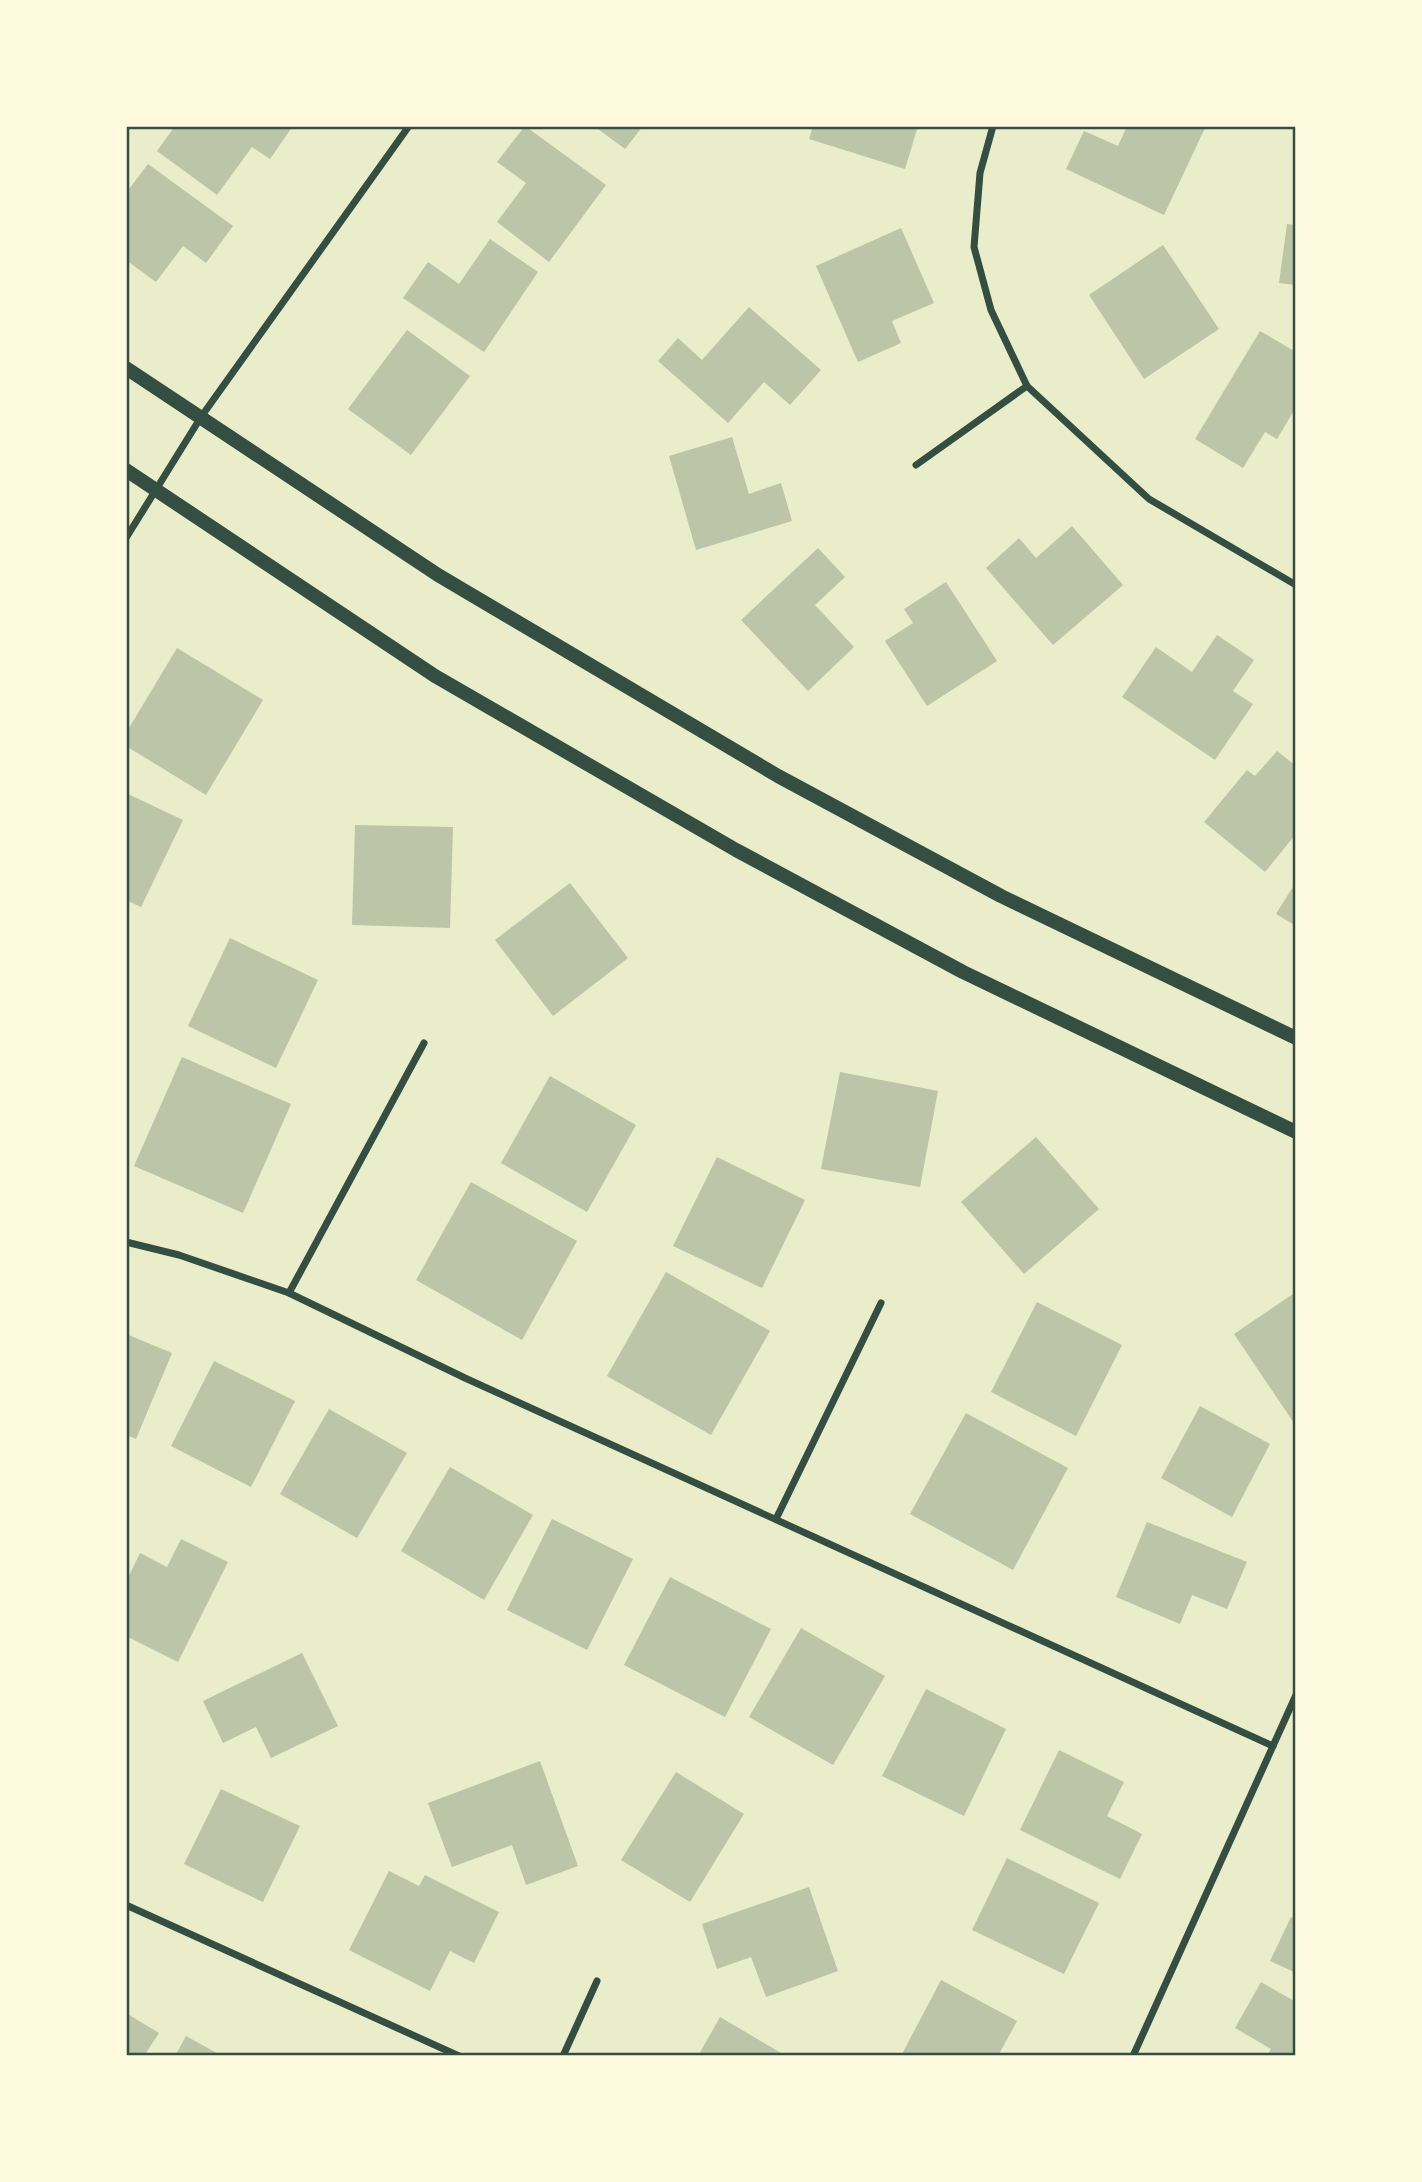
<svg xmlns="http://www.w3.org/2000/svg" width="1422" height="2182" viewBox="0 0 1422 2182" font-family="'Open Sans',sans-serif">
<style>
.building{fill:#bcc5a7}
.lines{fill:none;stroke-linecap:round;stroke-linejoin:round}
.minor{stroke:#344e41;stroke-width:7}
.secondary{stroke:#344e41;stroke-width:14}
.neatline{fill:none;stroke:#344e41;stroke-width:2.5}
</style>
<rect width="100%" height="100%" fill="#e9edc9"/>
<g class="building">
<path d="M175 126H293L270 159 252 147 217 195 157 151Z"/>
<path d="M525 126 606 185 549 262 497 222 526 183 497 162Z"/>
<path d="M594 126H643L625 149Z"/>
<path d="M813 126H918L905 169 809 139Z"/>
<path d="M1127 126H1206L1164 215 1066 169 1084 131 1118 146Z"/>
<path d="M148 164 233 226 206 263 183 246 156 282 126 260V193Z"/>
<path d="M1287 224 1296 225V285L1279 283Z"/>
<path d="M901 228 934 303 892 321 901 343 858 362 816 266Z"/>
<path d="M490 239 538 272 484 352 403 298 428 262 459 284Z"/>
<path d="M1163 245 1219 329 1144 379 1089 295Z"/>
<path d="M749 307 821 370 790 405 764 382 728 423 658 361 678 338 702 360Z"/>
<path d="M407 330 470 376 411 455 348 409Z"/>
<path d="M1260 331 1296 352V407L1277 439 1265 432 1243 468 1195 439Z"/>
<path d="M732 437 749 494 781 483 792 521 696 550 669 456Z"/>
<path d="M1072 526 1123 585 1053 645 986 568 1019 538 1036 558Z"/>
<path d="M818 548 845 577 815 605 854 647 808 691 741 620Z"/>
<path d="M946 582 997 661 927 706 885 641 913 623 904 609Z"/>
<path d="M1217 635 1254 660 1233 691 1253 704 1215 760 1122 697 1156 647 1192 672Z"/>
<path d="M177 648 263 700 206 795 126 746V733Z"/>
<path d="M1277 751 1296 766V834L1265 872 1204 822 1247 770 1255 776Z"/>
<path d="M126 793 183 820 141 907 126 900Z"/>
<path d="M355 825 453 827 450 928 352 925Z"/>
<path d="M1296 882V926L1276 914Z"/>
<path d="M570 883 628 958 553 1016 495 940Z"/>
<path d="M230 938 318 980 276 1068 188 1026Z"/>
<path d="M182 1057 291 1104 243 1213 134 1166Z"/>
<path d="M840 1072 938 1091 920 1187 821 1169Z"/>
<path d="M550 1076 636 1125 587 1212 501 1163Z"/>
<path d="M1036 1137 1099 1209 1024 1274 961 1202Z"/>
<path d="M717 1157 805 1200 762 1288 673 1246Z"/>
<path d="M471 1182 577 1241 522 1340 416 1280Z"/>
<path d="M666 1272 770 1331 711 1435 607 1376Z"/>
<path d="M1296 1292V1426L1234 1334Z"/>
<path d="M1037 1302 1122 1345 1076 1436 991 1392Z"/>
<path d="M126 1334 172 1353 136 1439 126 1435Z"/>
<path d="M214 1361 295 1401 251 1487 171 1446Z"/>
<path d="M1200 1406 1270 1444 1232 1517 1161 1478Z"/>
<path d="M329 1409 407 1453 357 1538 280 1494Z"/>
<path d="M966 1413 1068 1468 1013 1570 910 1514Z"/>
<path d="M450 1467 533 1515 484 1600 401 1551Z"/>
<path d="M552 1519 633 1559 587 1650 507 1610Z"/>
<path d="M1147 1522 1247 1562 1227 1609 1192 1595 1180 1624 1116 1597Z"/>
<path d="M181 1539 228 1562 178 1662 126 1636V1582L140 1553 167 1567Z"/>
<path d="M670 1577 771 1629 725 1717 624 1665Z"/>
<path d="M801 1628 885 1676 833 1765 749 1717Z"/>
<path d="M302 1653 338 1726 271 1758 256 1727 223 1743 203 1701Z"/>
<path d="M926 1689 1006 1729 964 1816 882 1776Z"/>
<path d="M1059 1750 1124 1782 1107 1816 1142 1834 1120 1879 1020 1830Z"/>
<path d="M540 1761 578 1866 526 1885 512 1845 452 1867 428 1803Z"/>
<path d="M676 1772 744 1814 690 1902 621 1860Z"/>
<path d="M221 1789 300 1826 263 1902 184 1864Z"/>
<path d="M1007 1858 1099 1903 1064 1974 972 1930Z"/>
<path d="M389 1871 419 1886 425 1875 499 1912 474 1963 450 1951 430 1991 349 1950Z"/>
<path d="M809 1887 838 1971 766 1997 751 1957 717 1969 702 1924Z"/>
<path d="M1291 1917 1296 1919V1973L1270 1961Z"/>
<path d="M941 1980 1017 2021 998 2056H901Z"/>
<path d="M1261 1982 1296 2002V2056H1267L1271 2049 1235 2028Z"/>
<path d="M126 2013 159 2033 144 2056H126Z"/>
<path d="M720 2017 786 2056H698Z"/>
<path d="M186 2036 222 2056H175Z"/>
</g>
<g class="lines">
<g class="minor">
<path d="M993 126 980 173 974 247 991 310 1027 386 1149 499 1296 585"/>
<path d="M916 465 1027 386"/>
<path d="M126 538 201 417 409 126"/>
<path d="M126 1242 179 1255 289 1293 465 1378 1273 1746"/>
<path d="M289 1293 424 1043"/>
<path d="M776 1519 881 1303"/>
<path d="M126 1905 459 2056"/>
<path d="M563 2056 597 1981"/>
<path d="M1133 2056 1296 1695"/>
</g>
<g class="secondary">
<path d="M126 368 438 575 778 776 1001 896 1296 1038"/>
<path d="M126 470 435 676 736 850 963 972 1296 1132"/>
</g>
</g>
<rect width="1422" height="2182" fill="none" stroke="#fefae0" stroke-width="256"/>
<rect x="128" y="128" width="1166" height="1926" class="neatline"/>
</svg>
